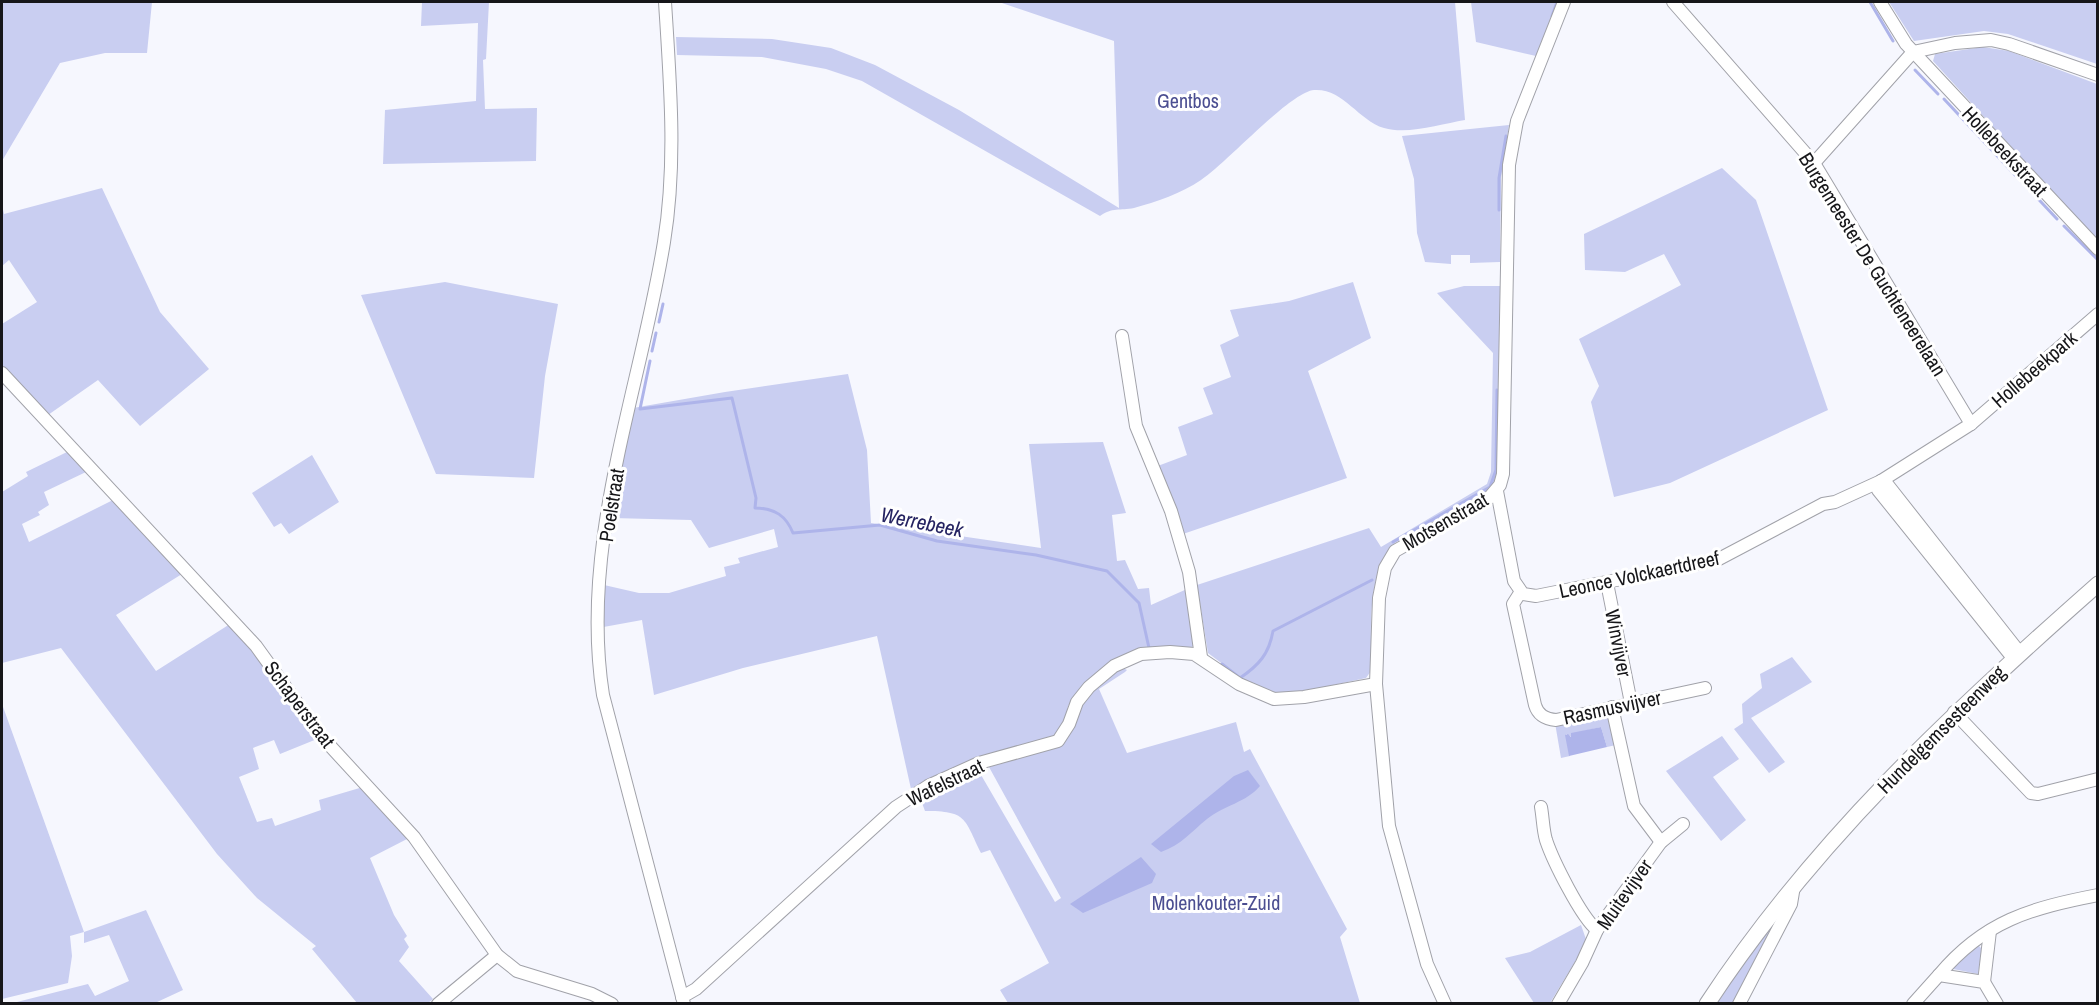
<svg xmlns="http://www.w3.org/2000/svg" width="2099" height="1005" viewBox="0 0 2099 1005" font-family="'Archivo Narrow',sans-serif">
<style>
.green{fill:#c9cef1}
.water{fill:#aeb4ea}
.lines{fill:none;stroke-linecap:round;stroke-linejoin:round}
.stream{stroke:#aeb4ea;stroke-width:3}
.minor-casing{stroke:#a1a2a9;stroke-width:14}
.major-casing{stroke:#a1a2a9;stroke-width:17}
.minor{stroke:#fff;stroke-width:12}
.major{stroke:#fff;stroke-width:15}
.labels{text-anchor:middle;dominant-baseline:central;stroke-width:6;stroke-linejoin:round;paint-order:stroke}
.park-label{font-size:20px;fill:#4b4e91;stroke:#fff}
.street-label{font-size:20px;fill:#161619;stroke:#fff}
.water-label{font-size:21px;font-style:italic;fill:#252361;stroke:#fff}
</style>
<rect width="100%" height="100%" fill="#f6f7fe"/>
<g class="green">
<path d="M2 2H152L147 53H105L60 63 2 161Z"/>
<path d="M422 2H489L486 59 483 60 485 109 537 108 536 161 383 164 385 110 476 101 478 23 421 26Z"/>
<path d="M999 2H1455L1465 120C1441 124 1408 135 1384 128 1358 120 1343 88 1314 90 1290 92 1227 163 1201 180 1182 193 1156 202 1134 208 1120 211 1112 207 1100 216L862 81 826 69 762 57 677 55 676 37 772 39 831 48 875 65 959 110 1119 208 1114 41Z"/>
<path d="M1471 2H1557L1536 56 1476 42Z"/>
<path d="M1889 2H2097V64L2008 34 1984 31 1914 41Z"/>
<path d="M1983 47 2009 51 2097 84V241L1933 61 1935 54Z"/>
<path d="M1509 125 1501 177 1500 262 1470 263V255H1451V264L1425 262 1417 233 1414 179 1402 136Z"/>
<path d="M1722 168 1756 200 1828 410 1670 483 1614 497 1591 402 1599 386 1579 339 1681 285 1664 254 1625 272 1585 270 1584 234Z"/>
<path d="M102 188 160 312 209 369 140 426 98 380 48 415 2 366V324L37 302 9 260 2 266V205L4 214Z"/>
<path d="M445 282 558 304 545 376 534 478 436 474 361 295Z"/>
<path d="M1353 282 1371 338 1308 371 1347 478 1183 534 1155 467 1187 455 1178 427 1213 414 1203 388 1231 377 1220 345 1239 336 1230 310 1289 301Z"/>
<path d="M1464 286H1500L1499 458 1495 483 1487 493 1396 542C1365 574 1372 629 1371 671L1366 678 1301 692 1269 693 1245 681 1208 653 1197 585 1369 528 1381 547 1487 484 1491 472 1493 353 1437 293Z"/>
<path d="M848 374 867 450 871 523 1041 548 1029 444 1103 442 1126 513 1112 515 1117 561 1125 560 1138 589 1149 588 1151 605 1187 589 1193 646 1189 649 1139 652 1075 697 1068 706 1065 721 1054 737 954 768 911 789 877 636 743 668 654 695 642 620 598 628 604 585 639 593H669L726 576 724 567 740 563 738 558 778 547 774 529 709 548 691 520 612 518 633 408 725 392Z"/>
<path d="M67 452 86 472 44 492 49 505 38 512 40 515 22 524 29 542 113 500 182 574 116 615 156 671 230 624 257 653 317 739 280 754 274 740 253 748 259 769 239 777 257 822 272 818 275 826 321 810 319 800 363 787 409 838 370 858 394 915 407 936 404 939 409 947 399 961 433 999 428 1003H357L312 949 316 946 257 898 217 854 61 648 2 663V492L28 476 26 472Z"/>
<path d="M312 455 339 502 289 534 281 523 274 527 252 493Z"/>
<path d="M1792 657 1812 682 1751 718 1785 762 1769 773 1734 729 1743 723 1742 704 1762 688 1760 674Z"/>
<path d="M1123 668 1127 670 1125 672 1099 689 1127 753 1236 722 1244 752 1250 749 1347 929 1340 937 1360 1003H1008L1000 990 1049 963 990 850 981 853C964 818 967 811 925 811L919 795 977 768 1055 902 1061 898 989 767 1048 750 1086 695 1112 672Z"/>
<path d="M2 704 84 932 146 910 183 990 155 1003H13L88 984 95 996 129 981 109 935 84 943V932L70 936 72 956 68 983 2 999Z"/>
<path d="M1604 714 1610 718 1616 745 1607 747 1601 727 1571 734 1572 737 1566 734 1570 756 1561 758 1555 723Z"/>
<path d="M1722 736 1739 759 1713 777 1746 820 1721 841 1666 771Z"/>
<path d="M1776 923 1735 1003 1712 1004 1765 929Z"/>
<path d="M1581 925 1587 942 1550 1003H1534L1505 958 1530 952Z"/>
<path d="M1978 945 1982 949 1978 974 1953 969 1954 964Z"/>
</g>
<g class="water">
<path d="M1601 727 1607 747 1569 756 1565 735 1568 734 1571 737V733Z"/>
<path d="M1248 770 1260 786C1247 802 1223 806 1207 819 1191 832 1181 845 1161 852L1151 844 1234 776Z"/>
<path d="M1141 857 1156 874 1152 883 1083 913 1070 904Z"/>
</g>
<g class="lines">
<g class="stream">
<path d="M1870 2 1893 41"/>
<path d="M1552 16 1557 2"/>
<path d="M1915 70 1938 94"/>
<path d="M1944 99 2016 176"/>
<path d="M2026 186 2057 219"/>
<path d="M1499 210V178L1506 136"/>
<path d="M2064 226 2098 260"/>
<path d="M659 322 663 304"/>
<path d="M652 351 656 333"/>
<path d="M650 361 640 409 732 398 756 498 755 508C775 508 786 516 793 533L880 525 937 541 1036 555 1107 571 1139 603 1149 648H1151"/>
<path d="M1393 542 1490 487 1496 470 1497 390"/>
<path d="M1222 664 1240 678C1259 665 1269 654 1273 631L1372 580"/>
</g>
<defs>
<g id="minor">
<path d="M665 2C670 81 677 163 664 242 640 391 579 543 603 695L684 1004"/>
<path d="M1673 2 1814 163 1971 424"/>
<path d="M1880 2 1906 44 2098 249"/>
<path d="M1814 163 1913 52 1955 43 1991 40 2009 44 2098 75"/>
<path d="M1122 336 1136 426 1171 511 1189 572 1201 657"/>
<path d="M2 373 256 646 321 736 414 837 497 955 517 971 592 994 612 1004"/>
<path d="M1881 481 1878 490 2013 658"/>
<path d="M1881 481 1887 484 2020 653"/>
<path d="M1497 491 1514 581 1523 594 1536 596 1717 560 1823 504 1835 502 1881 481 1971 424 2098 314"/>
<path d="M1607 583 1631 703"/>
<path d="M1520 593 1513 604 1535 705C1538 715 1545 719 1556 720L1705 688"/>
<path d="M1612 707 1634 806 1661 842"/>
<path d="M1954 712 2031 793 2038 794 2098 779"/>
<path d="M1541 807C1543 818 1543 830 1546 840 1553 861 1581 917 1597 930"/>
<path d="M1939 975C1984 921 2031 908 2098 895"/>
<path d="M1984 982 1990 931"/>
<path d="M682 997 696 989 896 807 928 786 979 763 1058 741 1069 724 1077 702 1089 687 1114 666 1141 654 1170 652 1194 654 1239 684 1274 699 1304 697 1376 684"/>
<path d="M438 1004 497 955"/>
<path d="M1445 1004 1427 964 1389 826 1376 684 1379 598 1385 568 1395 551 1489 498 1500 485 1503 474 1509 165 1517 121 1564 2"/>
<path d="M1558 1004 1582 963 1597 930 1661 842 1683 824"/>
<path d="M1739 1004 1791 904 1794 886"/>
<path d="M1913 1004 1939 975 1984 982 1997 1004"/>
</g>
<path id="major" d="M1707 1004C1813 842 1954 711 2098 584"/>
</defs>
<use href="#minor" class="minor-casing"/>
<use href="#major" class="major-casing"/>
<use href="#minor" class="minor"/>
<use href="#major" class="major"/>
</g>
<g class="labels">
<g class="park-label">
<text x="1188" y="100">Gentbos</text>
<text x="1216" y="902">Molenkouter-Zuid</text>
</g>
<g class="street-label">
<text transform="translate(2005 151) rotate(47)">Hollebeekstraat</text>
<text transform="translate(1873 264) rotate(58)">Burgemeester De Guchteneerelaan</text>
<text transform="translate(2034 369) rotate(-41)">Hollebeekpark</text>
<text transform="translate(611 505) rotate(-81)">Poelstraat</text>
<text transform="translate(1445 521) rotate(-30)">Motsenstraat</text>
<text transform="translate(1639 574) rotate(-12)">Leonce Volckaertdreef</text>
<text transform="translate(1619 643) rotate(79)">Winvijver</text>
<text transform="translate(300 704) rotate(53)">Schaperstraat</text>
<text transform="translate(1612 707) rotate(-12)">Rasmusvijver</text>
<text transform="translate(1941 729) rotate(-45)">Hundelgemsesteenweg</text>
<text transform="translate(945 782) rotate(-26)">Wafelstraat</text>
<text transform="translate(1624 894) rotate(-55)">Muitevijver</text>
</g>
<g class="water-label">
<text transform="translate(922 522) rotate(11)">Werrebeek</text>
</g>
</g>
<rect width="2099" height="1005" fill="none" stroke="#161619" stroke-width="6"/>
</svg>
